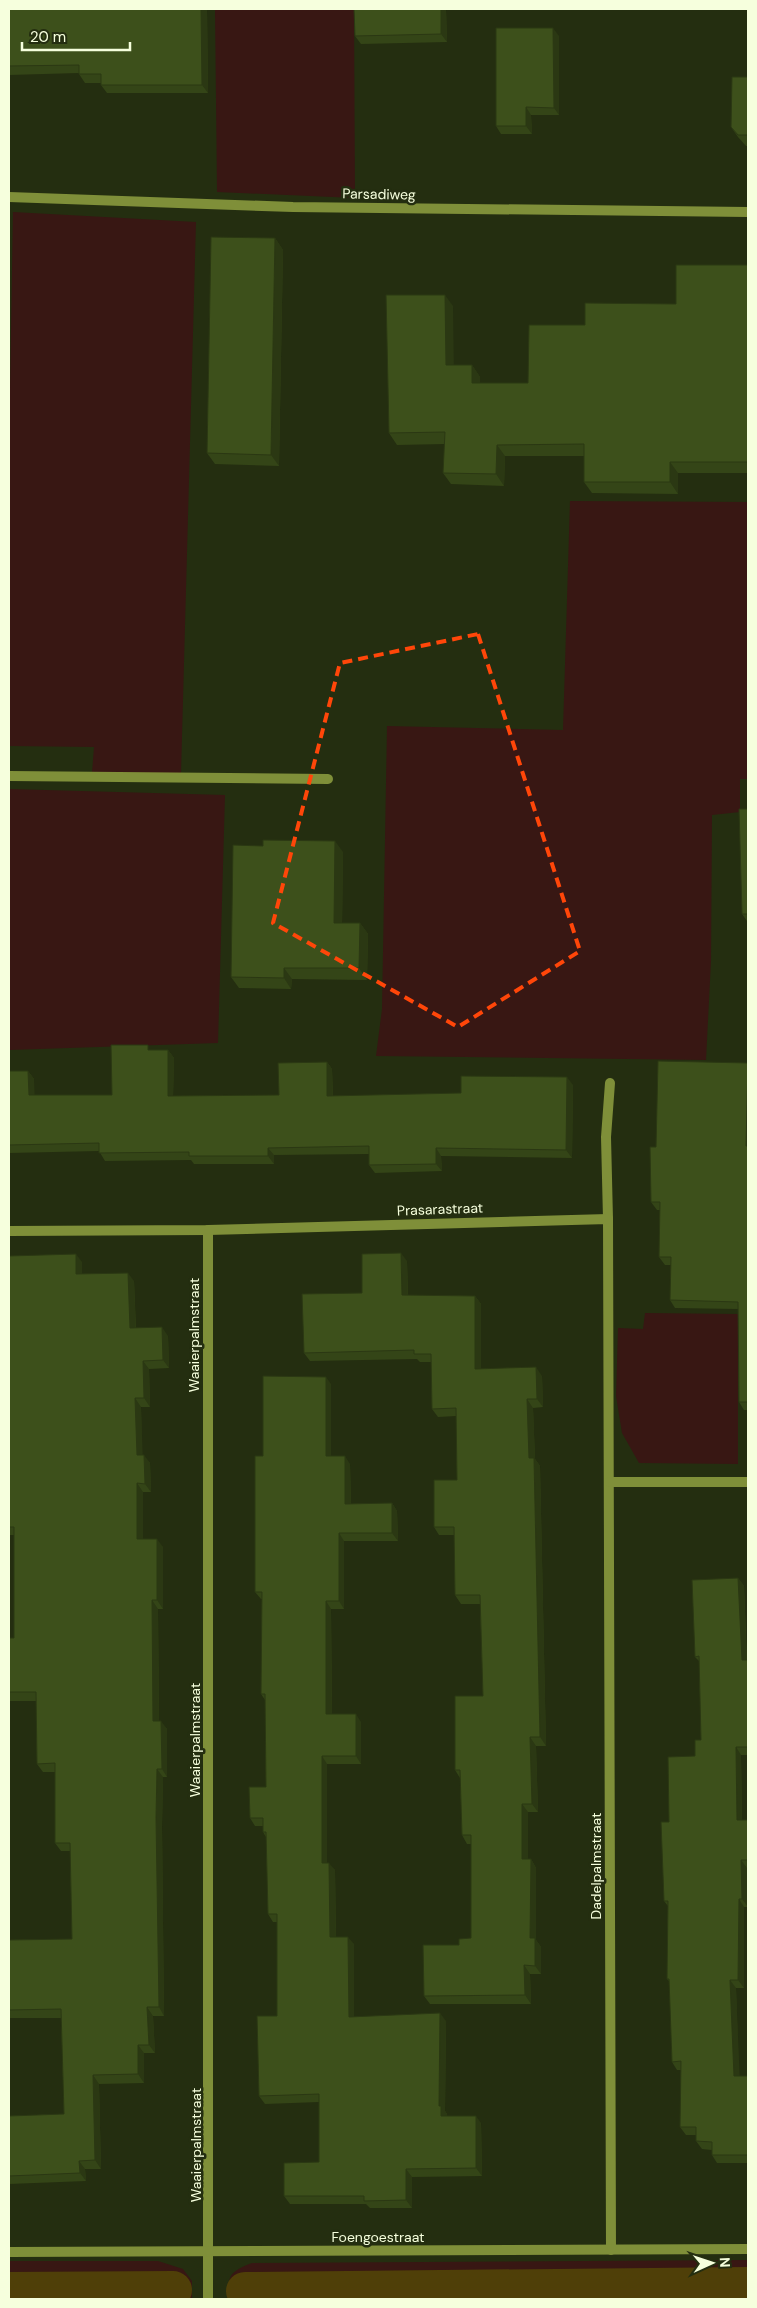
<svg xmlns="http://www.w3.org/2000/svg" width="757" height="2308" viewBox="0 0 757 2308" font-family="'DM Sans',sans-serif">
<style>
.green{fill:#381713}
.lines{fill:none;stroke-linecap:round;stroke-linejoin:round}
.canal{stroke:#4f3f08;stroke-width:38}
.service{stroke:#7f8f39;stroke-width:10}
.minor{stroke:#7f8f39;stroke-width:10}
.wall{fill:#344517}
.shaded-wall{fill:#2b3813}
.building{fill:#3d501b;stroke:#2b3813}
.marked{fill:none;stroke:#ff4609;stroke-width:4;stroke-dasharray:10 6;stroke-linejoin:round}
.labels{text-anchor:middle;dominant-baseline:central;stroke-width:5;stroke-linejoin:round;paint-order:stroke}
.street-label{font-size:14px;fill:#f6ffdd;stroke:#242e10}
</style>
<rect width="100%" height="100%" fill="#242e10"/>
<g class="green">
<path d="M215 9H354L355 198 217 192Z"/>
<path d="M13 212 196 222 181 773H92L94 747 9 746V448Z"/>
<path d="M570 501 748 502V779H740V812L712 815 711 961 706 1060 376 1056 382 1009 387 726 563 730Z"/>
<path d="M9 789 225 795 218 1043 9 1050Z"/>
<path d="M645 1313 738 1314V1464L639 1463 622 1433 616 1396 618 1328 643 1329Z"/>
<path d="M748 2260V2299H228C228 2275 229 2272 252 2263Z"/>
<path d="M9 2261H158L183 2269 192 2281V2299H9Z"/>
</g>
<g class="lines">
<g class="canal">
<path d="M9 2291 173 2290"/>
<path d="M245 2291 748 2286"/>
</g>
<g class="service">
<path d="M9 776 328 779"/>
<path d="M608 1219 606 1137 610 1083"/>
</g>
<g class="minor">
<path d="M9 197 293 207 748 212"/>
<path d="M208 1230V2299"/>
<path d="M9 1231 208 1230 608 1219 611 2250"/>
<path d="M610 1482H748"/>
<path d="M9 2252 748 2249"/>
</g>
</g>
<g class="wall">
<path d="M9 9H207L208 93H107L101 85V83H85L79 74V73L9 75Z"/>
<path d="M446 9 447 42 361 44 355 36Z"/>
<path d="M559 36V115H531L532 134H501L496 126Z"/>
<path d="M748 77V146H746L738 137 731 127Z"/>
<path d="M275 238 283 250 279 466 215 464 207 453Z"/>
<path d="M748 265V473H678V494L592 493 584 482V456H505L504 486 451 484 443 473 445 444 397 445 389 433 453 306V365H472L480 377V383H528L585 325 676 304Z"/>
<path d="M748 798V921H747L742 914Z"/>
<path d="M343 852 342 923H360L368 934 367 980 292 979 291 989 239 988 231 977Z"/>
<path d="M151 1050H168L174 1058 173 1096 279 1095 327 1062 332 1069 333 1096 461 1093 573 1085 572 1158 441 1156 442 1171 375 1173 369 1165V1154L274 1155V1164H194L191 1160 105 1161 99 1151 9 1153V1071H28L34 1079V1095H112Z"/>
<path d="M748 1063V1410H744L739 1402 738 1309 675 1308 670 1300 671 1265H665L659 1257 660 1210H657L651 1202 656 1147Z"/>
<path d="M9 1256 82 1262V1274L134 1281 136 1328 168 1336 169 1368 149 1369 150 1407H141L142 1455 150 1463 151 1492H143V1539L163 1547V1609H158L159 1721 167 1729V1777H163L162 1826 164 2016H153L155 2053H144V2083L99 2084 101 2169H85L86 2181 9 2184V2116L64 2114 61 2018H9V1940L72 1939 70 1851H61L55 1843V1772H43L37 1764 36 1701H9V1638H14V1535H9Z"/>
<path d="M407 1261 408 1295 475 1296 481 1304V1369L542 1376 543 1407 533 1408 535 1459 540 1466 546 1746H536L538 1812H528V1859H531L536 1868V1940L541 1947V1974H530L531 2004H430L424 1996 459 1945 471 1938V1844H467L462 1835 460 1778 455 1770 483 1696 480 1604H461L455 1595 454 1535H439L434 1527 457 1480 456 1416 438 1417 432 1409 431 1362H420L417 1359 310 1361 304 1353 362 1293Z"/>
<path d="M331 1384V1456L350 1464 351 1504 392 1503 397 1511 398 1541H344V1609H331L332 1714 361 1722V1764H327V1863L335 1870 336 1937 354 1944V2017L446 2021 445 2111 447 2114V2116L481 2123 482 2176 412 2177V2208H370L366 2204H290L284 2196 319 2162V2102L265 2104 259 2096 277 2016V1922H273L268 1914 266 1837 263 1832V1826H255L250 1818 266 1787 265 1700 261 1694 262 1599H261L255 1592 263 1456Z"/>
<path d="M738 1578 744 1586 747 1660H748V1755H741L742 1820H748V1868H747L748 1907H744V1988H736L739 2076H748V2163H717L712 2155V2150L702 2149 696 2141V2135H686L680 2127 681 2070H677L672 2062 670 1982 667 1979 668 1906 664 1901 669 1822 701 1740 699 1661 695 1657Z"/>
</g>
<g class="shaded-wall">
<path d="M201 9H207L208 93 202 85Z"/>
<path d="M441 9H446L447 42 441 34Z"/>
<path d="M553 28 559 36V115L554 108Z"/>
<path d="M526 107 531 115 532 134 526 126Z"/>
<path d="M275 238 283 250 279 466 271 455Z"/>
<path d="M445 295 453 306 454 377 446 365Z"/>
<path d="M472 365 480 377V395L472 383Z"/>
<path d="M497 445 505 456 504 486 496 474Z"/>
<path d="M670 462 678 473V494L670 482Z"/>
<path d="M335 841 343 852 342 934 334 923Z"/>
<path d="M360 923 368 934 367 980 359 968Z"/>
<path d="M284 968 292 979 291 989 284 978Z"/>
<path d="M168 1050 174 1058 173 1104 168 1096Z"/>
<path d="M327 1062 332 1069 333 1104 327 1096Z"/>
<path d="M748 1063V1149L746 1146Z"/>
<path d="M28 1071 34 1079 35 1103 29 1095Z"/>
<path d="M567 1077 573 1085 572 1158 566 1150Z"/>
<path d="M268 1148 274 1155V1164L268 1156Z"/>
<path d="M436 1148 441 1156 442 1171 436 1164Z"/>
<path d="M401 1253 407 1261 408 1303 402 1295Z"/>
<path d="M76 1254 82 1262V1283L76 1274Z"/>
<path d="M128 1273 134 1281 136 1337 130 1328Z"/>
<path d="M475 1296 481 1304V1377L475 1369Z"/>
<path d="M162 1327 168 1336 169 1368 163 1360Z"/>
<path d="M143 1361 149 1369 150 1407 144 1398Z"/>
<path d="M536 1367 542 1376 543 1407 537 1399Z"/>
<path d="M326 1377 331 1384V1464L326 1456Z"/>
<path d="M135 1398 141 1407 143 1463 137 1455Z"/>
<path d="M527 1399 533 1408 535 1459 540 1466 546 1746 540 1737 529 1458Z"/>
<path d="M144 1455 150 1463 151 1492 145 1484Z"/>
<path d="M345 1456 350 1464 351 1512 345 1504Z"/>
<path d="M137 1483 143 1492V1547L137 1539Z"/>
<path d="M392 1503 397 1511 398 1541 392 1533Z"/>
<path d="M339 1533 344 1541V1609L339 1601Z"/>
<path d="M157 1539 163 1547V1609L157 1600Z"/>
<path d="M738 1578 744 1586 747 1668 742 1660Z"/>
<path d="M152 1600 158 1609 159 1730 153 1721Z"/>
<path d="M326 1601 331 1609 332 1722 326 1714Z"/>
<path d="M356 1714 361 1722V1764L356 1756Z"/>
<path d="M161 1721 167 1729V1777L162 1769Z"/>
<path d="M530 1737 536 1746 538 1812 532 1804Z"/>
<path d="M736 1747 741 1755 742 1828 737 1820Z"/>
<path d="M322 1756 327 1764V1871L322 1863Z"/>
<path d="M157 1769 163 1777 162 1826 164 2016 159 2007 156 1818Z"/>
<path d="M522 1804 528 1812V1868L522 1859Z"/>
<path d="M531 1859 536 1868V1940L541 1947V1974L535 1966 530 1938Z"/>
<path d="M741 1860 747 1868 748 1907 742 1899Z"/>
<path d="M329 1863 335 1870 336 1945 330 1937Z"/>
<path d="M739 1899 744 1907V1988L738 1980Z"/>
<path d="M348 1937 354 1944V2025L349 2017Z"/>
<path d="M524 1965 530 1974 531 2004 525 1995Z"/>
<path d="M730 1980 736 1988 740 2084 734 2076Z"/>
<path d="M147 2007 153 2016 155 2053 149 2045Z"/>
<path d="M440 2013 446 2021 445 2111 447 2114 446 2123 441 2116 439 2106Z"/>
<path d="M138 2045 144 2053V2083L138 2074Z"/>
<path d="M93 2075 99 2084 101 2169 95 2160Z"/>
<path d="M476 2116 481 2123 482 2176 476 2168Z"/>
<path d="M79 2161 85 2169 86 2181 80 2173Z"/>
<path d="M406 2169 412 2177V2208L406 2200Z"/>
</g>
<g class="building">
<path d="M9 9H201L202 85H101V74H79V65L9 66Z"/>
<path d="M354 9H441V34L355 36Z"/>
<path d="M496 28H553L554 108 526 107V126H496Z"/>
<path d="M732 77H748V135H738L731 127Z"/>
<path d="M211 237 275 238 271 455 207 453Z"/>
<path d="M676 265H748V462H670V482H584V444L497 445 496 474 443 473 445 432 389 433 386 295H445L446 365H472V383H528L529 325H585V303L676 304Z"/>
<path d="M748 798V914H742L739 809H748Z"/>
<path d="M263 840 335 841 334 923H360L359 968H284V978L231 977 233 845 263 846Z"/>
<path d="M111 1045H148V1050H168V1096L279 1095 278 1063 327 1062V1096L461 1093V1076L567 1077 566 1150 436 1148V1164L369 1165V1146L268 1148V1156H189V1152L99 1153V1143L9 1145V1071H28L29 1095H112Z"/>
<path d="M658 1061 748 1063 746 1146H748V1402H739L738 1302 670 1300 671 1257H659L660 1202H651L650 1147H656Z"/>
<path d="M401 1253 402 1295 475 1296V1369L536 1367 537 1399H527L529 1458H534L540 1737H530L532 1804H522V1859H531L530 1938H535V1966L524 1965 525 1995 424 1996 423 1945H459V1939L471 1938V1835H462L460 1770H455V1696H483L480 1595H455L454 1527H434V1480H457L456 1408 432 1409 431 1354H414V1350L304 1353 302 1294 362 1293V1254Z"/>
<path d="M76 1254V1274L128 1273 130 1328 162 1327 163 1360 143 1361 144 1398H135L137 1455H144L145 1484 137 1483V1539H157V1600H152L153 1721H161L162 1769H157L156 1818 159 2007H147L149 2045H138V2074L93 2075 95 2160 79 2161 80 2173 9 2176V2116L64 2114 61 2009 9 2010V1940L72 1939 70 1843H55V1763L37 1764 36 1692H9V1638H14V1527H9V1256Z"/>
<path d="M263 1376 326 1377V1456H345V1504L392 1503V1533H339V1601H326V1714H356V1756H322V1863H329L330 1937H348L349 2017 440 2013 439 2106H441V2116H476V2168L406 2169V2200L364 2201V2196H284V2163L319 2162V2094L259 2096 257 2016H277V1914H268L266 1832H263V1818H250L249 1787H266L265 1694H261L262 1592H255V1456H263Z"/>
<path d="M738 1578 742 1660H748V1747H736L737 1820H748V1860H741L742 1899H739L738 1980H730L734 2076H748V2155H712V2142L696 2141V2127H680L681 2061 672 2062 669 1979H667L668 1901H664L661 1822H669L668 1757 695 1756V1740H701L699 1656 695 1657 692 1580Z"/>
</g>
<path class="marked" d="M478 634 580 951 458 1027 273 923 340 663Z"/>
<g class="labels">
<g class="street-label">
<text transform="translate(379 194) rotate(1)">Parsadiweg</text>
<text transform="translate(440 1209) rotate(-2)">Prasarastraat</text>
<text transform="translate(194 1335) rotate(-90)">Waaierpalmstraat</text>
<text transform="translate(195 1740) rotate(-90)">Waaierpalmstraat</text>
<text transform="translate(596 1866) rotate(-90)">Dadelpalmstraat</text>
<text transform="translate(196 2145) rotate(-90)">Waaierpalmstraat</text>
<text x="378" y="2237">Foengoestraat</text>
</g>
</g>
<rect width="757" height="2308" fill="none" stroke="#f6ffdd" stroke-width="20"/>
<g transform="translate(712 2263) rotate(87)" stroke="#242e10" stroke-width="4" paint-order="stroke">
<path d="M0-4L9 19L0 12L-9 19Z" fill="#f6ffdd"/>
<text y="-8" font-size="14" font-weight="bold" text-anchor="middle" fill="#f6ffdd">N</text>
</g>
<path d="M22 42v8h108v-8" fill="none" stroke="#f6ffdd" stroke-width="2.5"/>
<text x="30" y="42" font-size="15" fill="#f6ffdd" stroke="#242e10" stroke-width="4" paint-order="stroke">20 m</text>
</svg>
